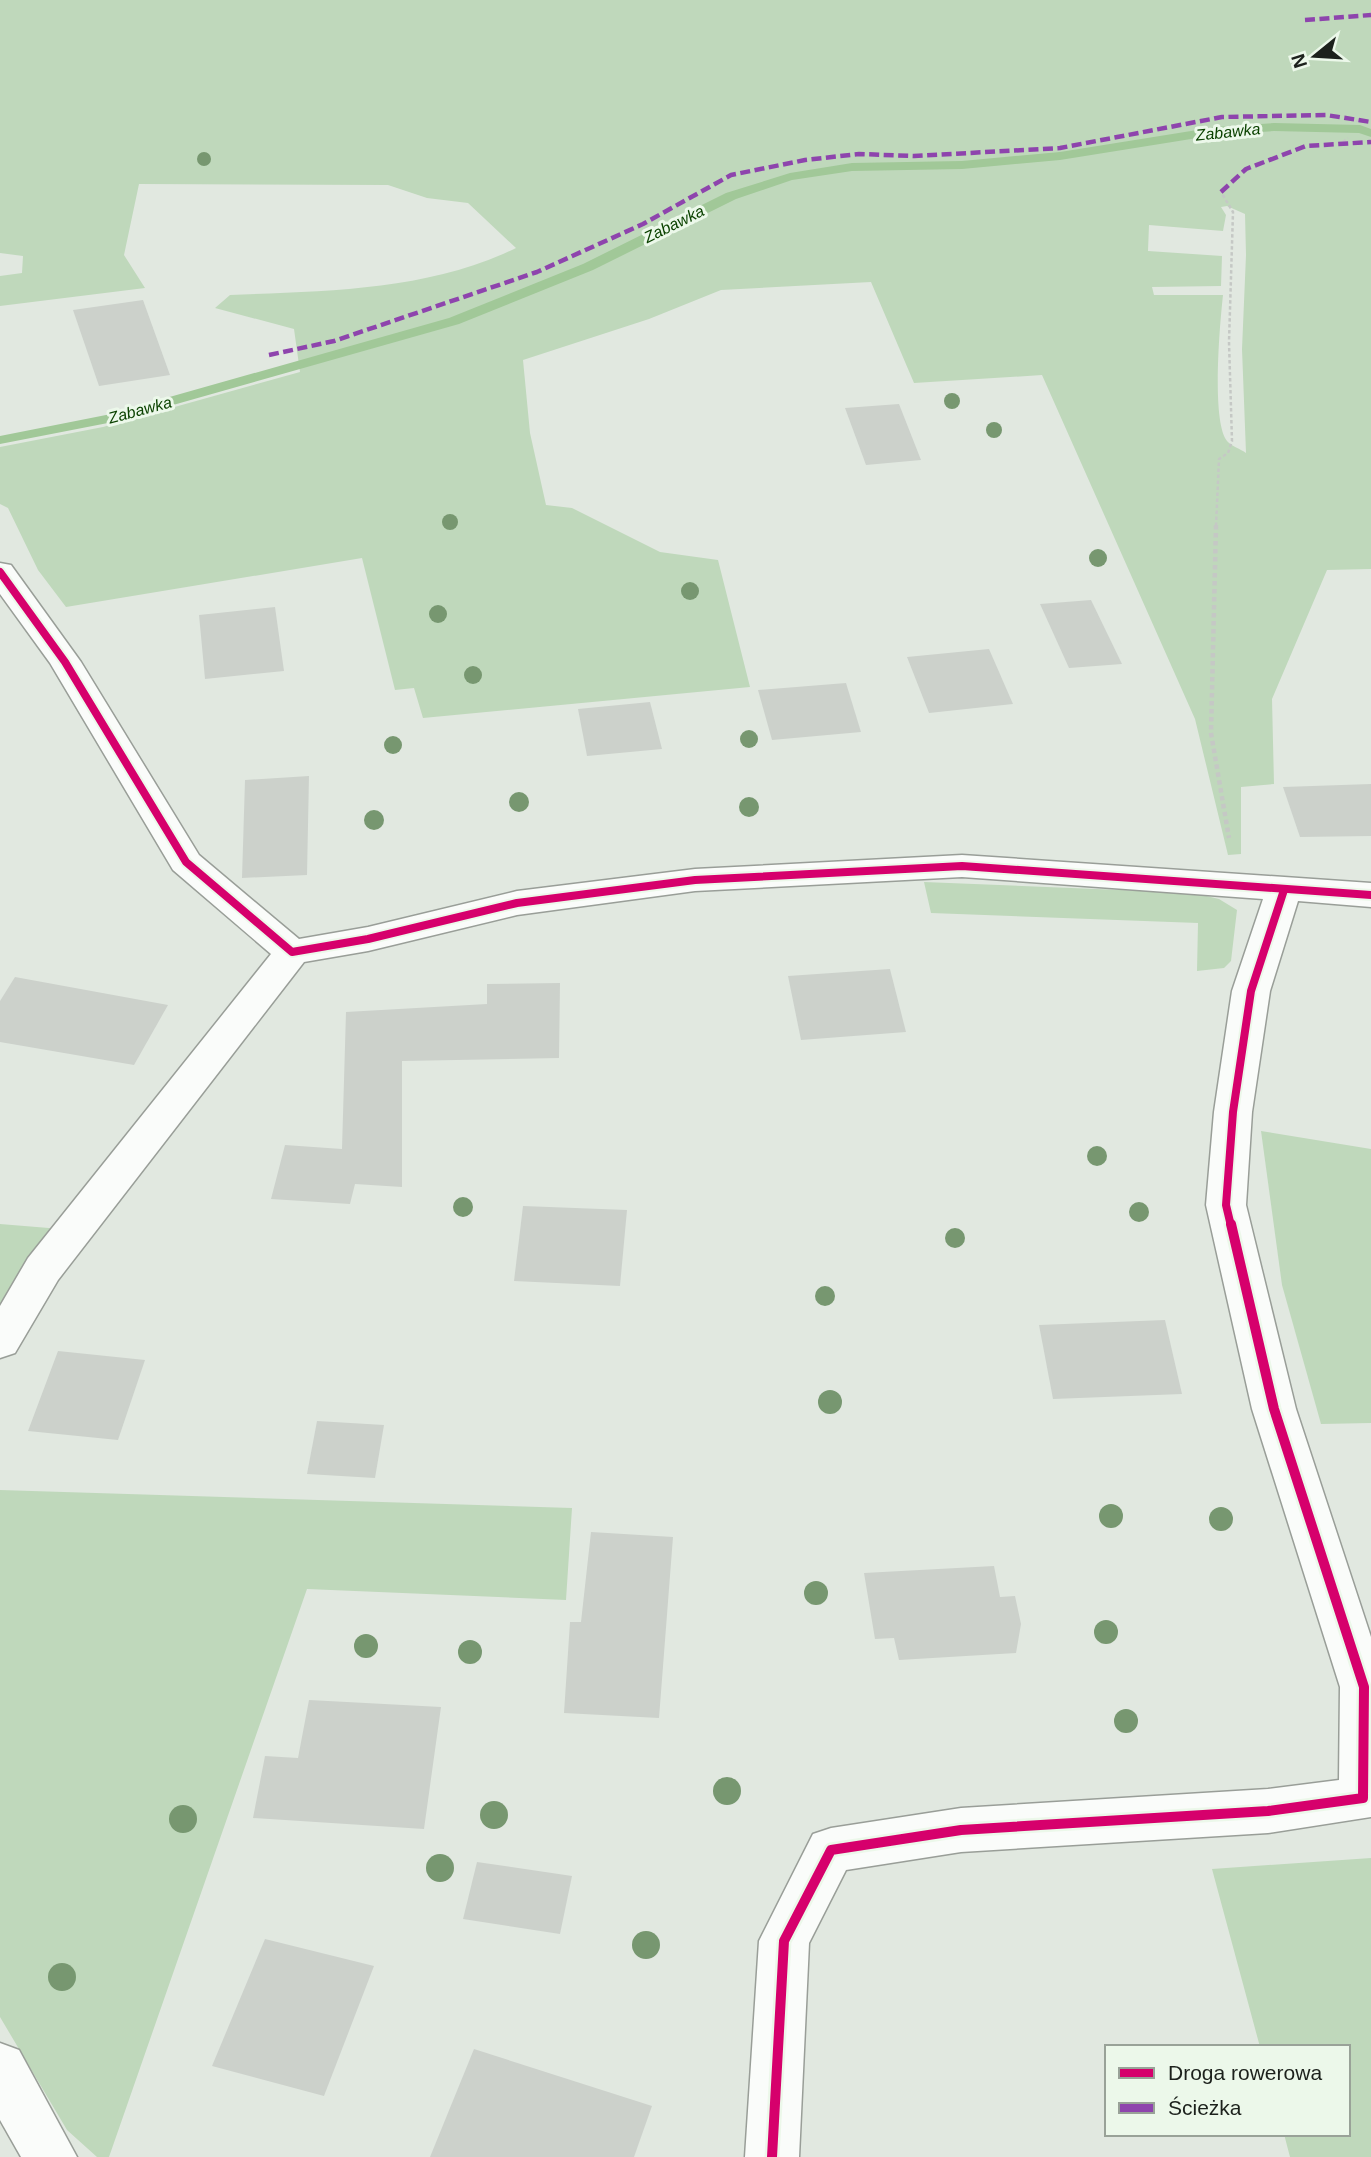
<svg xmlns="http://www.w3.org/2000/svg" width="1371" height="2157" viewBox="0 0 1371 2157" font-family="Helvetica,sans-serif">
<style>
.green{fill:#bfd8bb;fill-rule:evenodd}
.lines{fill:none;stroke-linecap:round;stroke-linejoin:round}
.stream{fill:#a1c898;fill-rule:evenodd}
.building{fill:#ccd1cb}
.street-casing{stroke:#999e98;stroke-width:3}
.path-far1{stroke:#c5c8c5;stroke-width:2.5;stroke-dasharray:3.5 2.5;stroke-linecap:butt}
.path{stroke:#c5c8c5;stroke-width:4.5;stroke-dasharray:4.5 3.5;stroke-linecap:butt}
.street{fill:#fafcfa;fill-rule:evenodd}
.quiet{stroke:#8e44ad;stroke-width:4.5;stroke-dasharray:10 4.5;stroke-linecap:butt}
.cycleway-far1-casing{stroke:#ecf8ea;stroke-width:12}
.cycleway-casing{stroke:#ecf8ea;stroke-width:15}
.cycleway-far1{stroke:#d6006c;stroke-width:8}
.cycleway{stroke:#d6006c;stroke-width:10}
.tree{fill:#779770}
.labels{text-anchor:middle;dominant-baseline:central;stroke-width:6;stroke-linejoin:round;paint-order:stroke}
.far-water-label{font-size:16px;font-style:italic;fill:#0b4200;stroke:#ecf8ea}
</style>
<rect width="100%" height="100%" fill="#e1e8e0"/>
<g class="green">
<path d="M0 0H1371V569L1327 570 1272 699 1274 784 1241 787V854L1228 855 1195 719 1042 375 914 383 871 282 721 290 649 319 523 360 530 433 546 505 572 508 660 552 718 560 750 687 423 718 414 688 395 690 362 558 66 607 38 570 8 508 0 504V447L103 427 300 372 294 329 215 308 230 295C326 291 428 291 516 248L468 203 427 198 388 185 139 184 124 255 145 288 0 306V276L22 273 23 256 0 253ZM1227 206 1245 214 1246 255 1242 349 1246 453C1241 449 1231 446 1227 441 1211 421 1220 322 1223 295H1154L1152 287 1221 286 1222 256 1148 251 1149 225 1223 231 1226 215 1221 207Z"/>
<path d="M924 882 1194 893 1219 899 1237 910 1231 961 1224 968 1197 971 1198 923 931 913Z"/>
<path d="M1261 1131 1371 1149V1423L1321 1424 1282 1285Z"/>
<path d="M0 1224 61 1229 0 1319Z"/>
<path d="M0 1490 572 1508 566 1600 307 1589 109 2157H97L67 2130 0 2017Z"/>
<path d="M1371 1858V2157H1290L1284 2134H1348V2047H1260L1212 1869Z"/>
</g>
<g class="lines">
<path class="stream" d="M1274 123 1360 125 1371 129V137L1359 133 1274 131 1216 135 1060 160 962 169 852 171 792 180 736 199 593 270 459 324 113 422 0 444V436L106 415 449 318 583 264 726 193 790 173 852 163 962 161 1060 152 1216 127Z"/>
</g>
<g class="building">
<path d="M143 300 170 375 99 386 73 310Z"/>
<path d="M899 404 921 460 866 465 845 408Z"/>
<path d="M1091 600 1122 664 1069 668 1040 604Z"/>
<path d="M275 607 284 671 205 679 199 615Z"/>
<path d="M989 649 1013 704 929 713 907 657Z"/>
<path d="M846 683 861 732 772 740 758 690Z"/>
<path d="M650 702 662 749 587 756 578 709Z"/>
<path d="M309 776 307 875 242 878 245 780Z"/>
<path d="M1371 784V836L1300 837 1283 787Z"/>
<path d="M890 969 906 1032 801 1040 788 976Z"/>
<path d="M15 977 168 1005 134 1065 0 1042V1001Z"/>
<path d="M560 983 559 1058 402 1061V1187L355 1184 350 1204 271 1199 285 1145 342 1149 346 1012 487 1004V984Z"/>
<path d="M523 1206 627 1210 620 1286 514 1281Z"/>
<path d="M1165 1320 1182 1394 1053 1399 1039 1325Z"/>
<path d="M58 1351 145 1360 118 1440 28 1431Z"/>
<path d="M317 1421 384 1425 375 1478 307 1474Z"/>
<path d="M591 1532 673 1537 659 1718 564 1713 570 1622H581Z"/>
<path d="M994 1566 1000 1597 1015 1596 1021 1624 1016 1653 899 1660 894 1638 875 1639 864 1573Z"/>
<path d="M309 1700 441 1707 424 1829 253 1818 265 1756 298 1758Z"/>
<path d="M477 1862 572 1876 560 1934 463 1919Z"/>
<path d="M265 1939 374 1966 324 2096 212 2066Z"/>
<path d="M474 2049 652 2106 634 2157H430Z"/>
</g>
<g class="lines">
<defs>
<g id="street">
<path d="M0 563 11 565 81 662 199 855 299 939 368 927 517 891 695 869 962 855 1371 883V907L1298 901 1270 991 1252 1112 1246 1205 1296 1409 1371 1637V1817L1268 1833 961 1852 846 1870 809 1943 799 2157H745L759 1941 813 1834 831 1828 961 1808 1268 1789 1339 1780 1340 1687 1252 1409 1206 1205 1214 1112 1232 991 1263 899 962 877 695 891 517 915 368 951 304 962 58 1280 15 1353 0 1358V1306L28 1258 271 954 173 870 50 663 0 594Z"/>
<path d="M0 2043 19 2050 77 2157H21L0 2120Z"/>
</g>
</defs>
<use href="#street" class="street-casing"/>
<g class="path-far1">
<path d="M1357 122 1358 119"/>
<path d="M1343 142 1348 138"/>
<path d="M1216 526 1219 459 1228 453 1232 441 1229 342 1233 212 1221 192"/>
</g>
<path class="path" d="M1216 525 1211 733 1229 838"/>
<use href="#street" class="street"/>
<g class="quiet">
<path d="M1305 20 1371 15"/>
<path d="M1221 192 1246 169 1306 146 1371 142"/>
<path d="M269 355 334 341 537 272 643 224 731 175 805 160 859 154 914 156 1060 148 1222 117 1326 115 1371 122"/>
</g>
<defs>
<g id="cycleway-far1">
<path d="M0 572 65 662 186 862 292 952 368 939 517 903 695 880 962 866 1371 895"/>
<path d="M1231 1226 1226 1205 1233 1112 1251 991 1284 890"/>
</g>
<path id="cycleway" d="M772 2157 784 1941 831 1850 961 1830 1268 1811 1363 1798 1364 1687 1274 1409 1231 1224"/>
</defs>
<use href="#cycleway-far1" class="cycleway-far1-casing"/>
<use href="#cycleway" class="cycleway-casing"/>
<use href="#cycleway-far1" class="cycleway-far1"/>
<use href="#cycleway" class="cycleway"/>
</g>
<g class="tree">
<circle cx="204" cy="159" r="7"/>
<circle cx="952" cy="401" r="8"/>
<circle cx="994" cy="430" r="8"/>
<circle cx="450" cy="522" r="8"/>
<circle cx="1098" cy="558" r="9"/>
<circle cx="690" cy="591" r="9"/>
<circle cx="438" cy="614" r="9"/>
<circle cx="473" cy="675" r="9"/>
<circle cx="749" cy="739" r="9"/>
<circle cx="393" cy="745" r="9"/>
<circle cx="519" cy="802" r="10"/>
<circle cx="749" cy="807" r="10"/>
<circle cx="374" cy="820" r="10"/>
<circle cx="1097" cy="1156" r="10"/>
<circle cx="463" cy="1207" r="10"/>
<circle cx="1139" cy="1212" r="10"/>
<circle cx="955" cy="1238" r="10"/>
<circle cx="825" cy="1296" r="10"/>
<circle cx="830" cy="1402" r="12"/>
<circle cx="1111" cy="1516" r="12"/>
<circle cx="1221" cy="1519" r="12"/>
<circle cx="816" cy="1593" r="12"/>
<circle cx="1106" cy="1632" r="12"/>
<circle cx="366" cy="1646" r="12"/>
<circle cx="470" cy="1652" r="12"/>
<circle cx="1126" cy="1721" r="12"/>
<circle cx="727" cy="1791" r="14"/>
<circle cx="494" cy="1815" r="14"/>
<circle cx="183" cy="1819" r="14"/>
<circle cx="440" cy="1868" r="14"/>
<circle cx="646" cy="1945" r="14"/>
<circle cx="62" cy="1977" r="14"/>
</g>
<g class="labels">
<g class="far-water-label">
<text transform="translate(1228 132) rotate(-6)">Zabawka</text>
<text transform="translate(674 224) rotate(-26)">Zabawka</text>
<text transform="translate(140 410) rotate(-15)">Zabawka</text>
</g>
</g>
<rect x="1105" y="2045" width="245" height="91" fill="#ecf8ea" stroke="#99a298" stroke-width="2"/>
<rect x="1119" y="2068" width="35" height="10" fill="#d6006c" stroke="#99a298" stroke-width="2"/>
<text x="1168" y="2080" font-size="21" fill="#1c211c">Droga rowerowa</text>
<rect x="1119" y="2103" width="35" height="10" fill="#8e44ad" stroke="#99a298" stroke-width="2"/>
<text x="1168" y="2115" font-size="21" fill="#1c211c">Ścieżka</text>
<g transform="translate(1315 56) rotate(252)" stroke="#ecf8ea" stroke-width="5" paint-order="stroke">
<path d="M0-5L12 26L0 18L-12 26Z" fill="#1c211c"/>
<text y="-10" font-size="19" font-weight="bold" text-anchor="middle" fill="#1c211c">N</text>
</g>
</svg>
